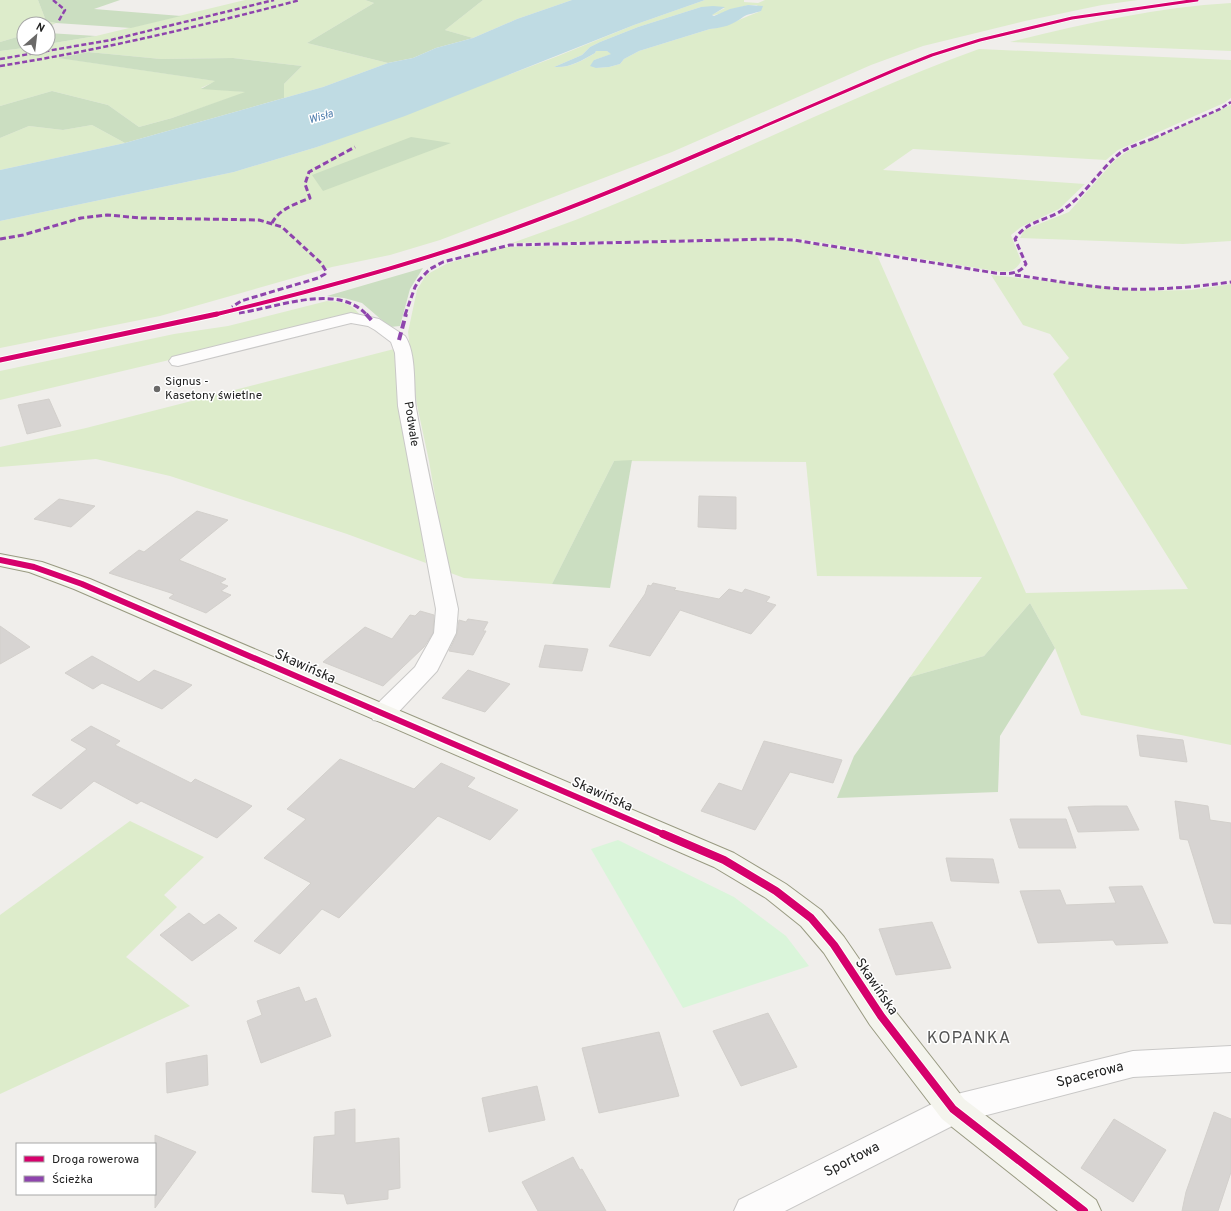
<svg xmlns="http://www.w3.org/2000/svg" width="1231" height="1211" viewBox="0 0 1231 1211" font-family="Overpass,sans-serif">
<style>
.grass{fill:#ddeccb;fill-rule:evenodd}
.forest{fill:#cbdec1}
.park{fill:#daf5da}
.water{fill:#bfdbe3}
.building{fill:#d7d4d2;stroke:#d3d0cc}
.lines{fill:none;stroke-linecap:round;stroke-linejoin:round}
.street-casing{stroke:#c9c8c7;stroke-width:2}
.secondary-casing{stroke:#999a82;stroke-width:2}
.street{fill:#fdfcfc;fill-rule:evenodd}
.secondary{fill:#f4f4ed;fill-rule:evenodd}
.quiet-far2{stroke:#8e44ad;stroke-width:2.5;stroke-dasharray:5 2.5;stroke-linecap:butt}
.quiet-far1{stroke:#8e44ad;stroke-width:3;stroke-dasharray:6 3;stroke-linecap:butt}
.quiet{stroke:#8e44ad;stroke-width:4;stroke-dasharray:8 4;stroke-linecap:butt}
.cycleway-far4-casing{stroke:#fff;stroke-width:4.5}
.cycleway-far3-casing{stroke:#fff;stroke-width:5.5}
.cycleway-far2-casing{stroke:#fff;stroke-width:7}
.cycleway-far1-casing{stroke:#fff;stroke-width:9}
.cycleway-casing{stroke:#fff;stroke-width:10}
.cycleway-far4{stroke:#d6006c;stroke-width:3}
.cycleway-far3{stroke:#d6006c;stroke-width:4}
.cycleway-far2{stroke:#d6006c;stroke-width:5}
.cycleway-far1{stroke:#d6006c;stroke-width:6}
.cycleway{stroke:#d6006c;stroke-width:8}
.poi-dot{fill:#6a6968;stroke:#fff;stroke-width:1.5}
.labels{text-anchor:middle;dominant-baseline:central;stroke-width:3;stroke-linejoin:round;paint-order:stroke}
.far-water-label{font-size:11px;font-style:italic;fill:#4a7aab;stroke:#fff}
.poi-label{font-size:12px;fill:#222;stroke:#fff;text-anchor:start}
.street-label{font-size:12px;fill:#222;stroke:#fff}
.near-street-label{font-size:14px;fill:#222;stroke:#fff}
.near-quarter-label{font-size:17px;letter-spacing:1px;fill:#555;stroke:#fff}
</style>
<rect width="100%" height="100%" fill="#f0eeeb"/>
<g class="grass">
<path d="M0 0H38L46 21 56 23 48 27V24H24V35L0 42Z"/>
<path d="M245 0H365L374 3 307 43 388 63 323 87 284 98V84L302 66 233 58 161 59 88 52 60 58 216 81 201 88 247 92 172 118 139 127 108 105 52 91 0 106V51L24 48H48V44L96 36Z"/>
<path d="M483 0H572L517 19 473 38 445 30Z"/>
<path d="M705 0H744V2L758 3 765 0H1138L1102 5 1025 21 923 46 871 65 672 152 440 240 390 255 332 267 160 316 0 348V221L234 172 317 147 558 56 634 25ZM748 5H757L761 11C744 17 727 27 710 29L639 51 624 59 620 64 609 67 596 68 594 60 612 54 607 51H596L595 53C582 61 570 68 554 67L582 55 590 47 600 42 638 27 701 7 725 8 711 15C717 16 740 7 748 5Z"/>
<path d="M1231 3V51L1010 42C1083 24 1157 7 1231 3Z"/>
<path d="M979 49 1231 60V98L1224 103 1118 150 1106 160 913 149 883 170 1085 184 1059 209 1021 227 1011 235 1021 261C1015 273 1007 272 995 271L794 238 512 243C672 189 820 107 979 49Z"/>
<path d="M1231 105V241L1183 244 1020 238 1024 230 1069 212 1115 160 1129 150Z"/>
<path d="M92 125 125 143 0 170V138L29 126 63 130Z"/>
<path d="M774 240 795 241 877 255 1026 593 1188 589 1053 374 1069 358 1050 334 1023 325 991 275 1143 291 1191 290 1231 284V745L1081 715 1055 648 1030 603 984 656 910 677 982 577 817 576 806 462 614 461 552 584 464 578 448 572 429 461 417 405 408 332 417 290 426 275 446 264 490 250 506 247Z"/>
<path d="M327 301C342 302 350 302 360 315L0 400V371L174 334 228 326Z"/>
<path d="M398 348 402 405 426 563 347 534 170 476 96 459 0 467V447L86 428Z"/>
<path d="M130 821 204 857 164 895 177 907 126 957 190 1006 0 1094V915Z"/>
</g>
<g class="forest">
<path d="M38 0H120L94 9 181 16 131 28 56 23 46 21Z"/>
<path d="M365 0H483L445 30 473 38 436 48 413 58 388 63 307 43 374 3Z"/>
<path d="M48 33 96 36 48 44Z"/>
<path d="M24 35V48L0 51V42Z"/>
<path d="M88 52 161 59 233 58 302 66 284 84V98L125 143 92 125 63 130 29 126 0 138V106L52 91 108 105 139 127 172 118 245 92 201 89 215 81 58 58Z"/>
<path d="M411 137 451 143 323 191 312 175Z"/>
<path d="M423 268 410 289 400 326 390 327 362 303 344 298 327 296Z"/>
<path d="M632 460 610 588 552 584 614 461Z"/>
<path d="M1030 603 1055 648 1000 736 998 792 837 798 854 756 910 677 984 656Z"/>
</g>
<path class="park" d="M618 840 734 897 786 936 809 966 683 1008 591 849Z"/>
<g class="water">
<path d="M572 0H705L634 25 405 116 317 147 234 172 0 221V170L125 143 323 87 388 63 413 58 436 48 473 38 517 19Z"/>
<path d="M748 5 763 6 761 11C756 13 747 14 743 17 733 25 722 28 710 29L639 51 624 59 620 64 609 67 596 68 590 66 594 60 611 54 607 51H596L595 53C581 61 570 68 554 67L582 55 590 47 600 42 638 27 701 7 713 6 725 7 712 15 714 16 730 9Z"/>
</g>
<g class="building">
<path d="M49 399 61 426 27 434 18 405Z"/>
<path d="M699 496 736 497V529L698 527Z"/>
<path d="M59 499 95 506 71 527 34 519Z"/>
<path d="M197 511 228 520 179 560 226 579 220 583 228 586 221 591 231 595 206 613 169 598 174 594 109 573 139 550 144 552Z"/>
<path d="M653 583 676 588 674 590 719 599 729 589 742 593 745 589 770 597 766 602 776 605 751 634 680 610 650 656 609 646 645 594 648 585 651 586Z"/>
<path d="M420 611 434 615 433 633 424 647 383 686 323 662 365 627 392 639 410 615 415 616Z"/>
<path d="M468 619 488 622 483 631H486L473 655 449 651 457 634 459 620 466 622Z"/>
<path d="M0 626 30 647 0 664Z"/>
<path d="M545 645 588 649 582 671 539 667Z"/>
<path d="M92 656 139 682 154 670 192 685 162 709 102 683 93 689 65 673Z"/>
<path d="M468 670 510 684 485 712 442 698Z"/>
<path d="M91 726 120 741 115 745 191 783 195 779 252 806 217 838 141 801 137 804 94 781 61 809 32 795 87 749 71 740Z"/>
<path d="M1137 735 1183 740 1187 762 1140 756Z"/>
<path d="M764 741 842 760 833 783 790 772 755 830 701 811 719 783 742 791Z"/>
<path d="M340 759 414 789 441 763 475 778 467 787 518 810 490 840 438 816 339 918 322 909 280 954 254 941 311 883 264 858 306 819 287 809Z"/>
<path d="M1175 801 1208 806 1210 820 1231 823V924L1214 923 1188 840 1180 839Z"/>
<path d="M1095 806H1127L1139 830 1078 832 1068 807Z"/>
<path d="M1010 819H1066L1076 848H1019Z"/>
<path d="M946 858 993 859 999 883 951 881Z"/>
<path d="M1142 886 1168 943 1116 945 1113 940 1038 943 1020 891 1060 890 1066 905 1116 903 1109 887Z"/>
<path d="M189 913 204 925 219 914 237 928 192 961 160 935Z"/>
<path d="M932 922 951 968 896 975 879 929Z"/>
<path d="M299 987 305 1002 316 998 331 1036 261 1063 247 1021 262 1015 257 1001Z"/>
<path d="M768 1013 797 1067 741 1086 713 1031Z"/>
<path d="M659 1032 679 1096 599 1113 582 1048Z"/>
<path d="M207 1055 208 1085 167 1093 166 1063Z"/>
<path d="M537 1086 545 1120 489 1132 482 1098Z"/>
<path d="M355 1109V1143L399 1138 400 1188 388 1190V1199L347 1204 344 1194 312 1192 314 1137 335 1135V1112Z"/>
<path d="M1214 1112 1231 1119V1172L1218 1211H1182L1186 1192Z"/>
<path d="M1114 1119 1166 1150 1133 1202 1081 1168Z"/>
<path d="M155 1135 196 1152 155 1208Z"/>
<path d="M573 1157 580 1170 582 1169 606 1211H538L522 1182Z"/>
</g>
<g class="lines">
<defs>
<g id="street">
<path d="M351 313 379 319 405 336C417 354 413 387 416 408 428 476 444 542 458 609L456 633 437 671 391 720 382 722 373 720 370 714 373 708 415 667 434 633 436 609 398 406 395 353 391 342 375 330 368 326 351 323 178 366 172 365 169 361 172 357Z"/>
<path d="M1231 1046V1072L1133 1077 960 1122 785 1211H734L739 1200 942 1099 953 1095 1133 1051Z"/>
</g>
<path id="secondary" d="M0 554 42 562 90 579 734 853 786 884 821 910 844 937 892 1007 964 1099 1096 1200 1101 1211H1058L942 1119 870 1025 824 953 801 926 766 898 714 867 74 589 29 572 0 566Z"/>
</defs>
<use href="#street" class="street-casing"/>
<use href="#secondary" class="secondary-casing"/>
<use href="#street" class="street"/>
<use href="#secondary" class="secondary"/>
<g class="quiet-far2">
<path d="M53 0 65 10 58 22"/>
<path d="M0 59 111 40 274 0"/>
<path d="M0 66C101 50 201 26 300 0"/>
<path d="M1154 138 1220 109 1231 102"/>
</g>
<g class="quiet-far1">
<path d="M272 223C280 208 296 204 310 198L305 184 309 172 355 147"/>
<path d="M0 239 23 235 81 218 107 215 142 218 259 220 282 227 321 263 326 271 325 274 318 278 241 301 232 307"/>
<path d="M1015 275C1051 280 1088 287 1124 289 1160 290 1195 287 1231 282"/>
<path d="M239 313C276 308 337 282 367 315"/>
<path d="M405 315 415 287 419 280 430 269 443 262 510 245 773 239 794 240 995 273C1007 274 1019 275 1026 264L1015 239C1026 221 1045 221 1061 211 1085 196 1099 170 1120 153 1130 146 1145 142 1157 137"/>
</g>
<g class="quiet">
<path d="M366 314 373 322"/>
<path d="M399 340 406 314"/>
</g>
<defs>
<path id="cycleway-far4" d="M737 138 897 69 932 55 980 40 1072 18 1197 0"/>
<path id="cycleway-far3" d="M213 315C310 292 406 266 501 233 582 205 660 171 739 137"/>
<path id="cycleway-far2" d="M0 360 217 314"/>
<path id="cycleway-far1" d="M0 560 34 567 82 584 665 835"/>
<path id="cycleway" d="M663 834 724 860 776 891 811 918 834 945 881 1016 953 1109 1084 1211"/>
</defs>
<use href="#cycleway-far4" class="cycleway-far4-casing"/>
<use href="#cycleway-far3" class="cycleway-far3-casing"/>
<use href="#cycleway-far2" class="cycleway-far2-casing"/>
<use href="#cycleway-far1" class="cycleway-far1-casing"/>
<use href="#cycleway" class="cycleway-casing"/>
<use href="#cycleway-far4" class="cycleway-far4"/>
<use href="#cycleway-far3" class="cycleway-far3"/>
<use href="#cycleway-far2" class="cycleway-far2"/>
<use href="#cycleway-far1" class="cycleway-far1"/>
<use href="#cycleway" class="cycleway"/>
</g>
<circle class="poi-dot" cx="157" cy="389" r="4"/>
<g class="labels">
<g class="far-water-label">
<text transform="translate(321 117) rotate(-17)">Wisła</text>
</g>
<g class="poi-label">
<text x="165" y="382">Signus -<tspan x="165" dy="14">Kasetony świetlne</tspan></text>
</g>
<g class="street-label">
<text transform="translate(411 424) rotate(81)">Podwale</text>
</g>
<g class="near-street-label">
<text transform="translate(305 667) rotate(24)">Skawińska</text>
<text transform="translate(602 795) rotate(24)">Skawińska</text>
<text transform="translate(876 987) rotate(56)">Skawińska</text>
<text transform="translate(1090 1075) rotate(-14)">Spacerowa</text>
<text transform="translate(852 1160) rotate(-27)">Sportowa</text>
</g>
<g class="near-quarter-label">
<text x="969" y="1039">KOPANKA</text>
</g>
</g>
<rect x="16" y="1143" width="140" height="52" fill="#ffffff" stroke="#a7a7a7"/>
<rect x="24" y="1156" width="20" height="6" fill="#d6006c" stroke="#a7a7a7"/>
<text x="52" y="1163" font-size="12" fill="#222222">Droga rowerowa</text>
<rect x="24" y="1176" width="20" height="6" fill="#8e44ad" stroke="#a7a7a7"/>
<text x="52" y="1183" font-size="12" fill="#222222">Ścieżka</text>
<g transform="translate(36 36) rotate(28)"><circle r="19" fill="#ffffff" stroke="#a7a7a7"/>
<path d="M0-3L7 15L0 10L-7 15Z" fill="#6a6968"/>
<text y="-6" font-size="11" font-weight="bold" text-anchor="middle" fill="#222222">N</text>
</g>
</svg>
